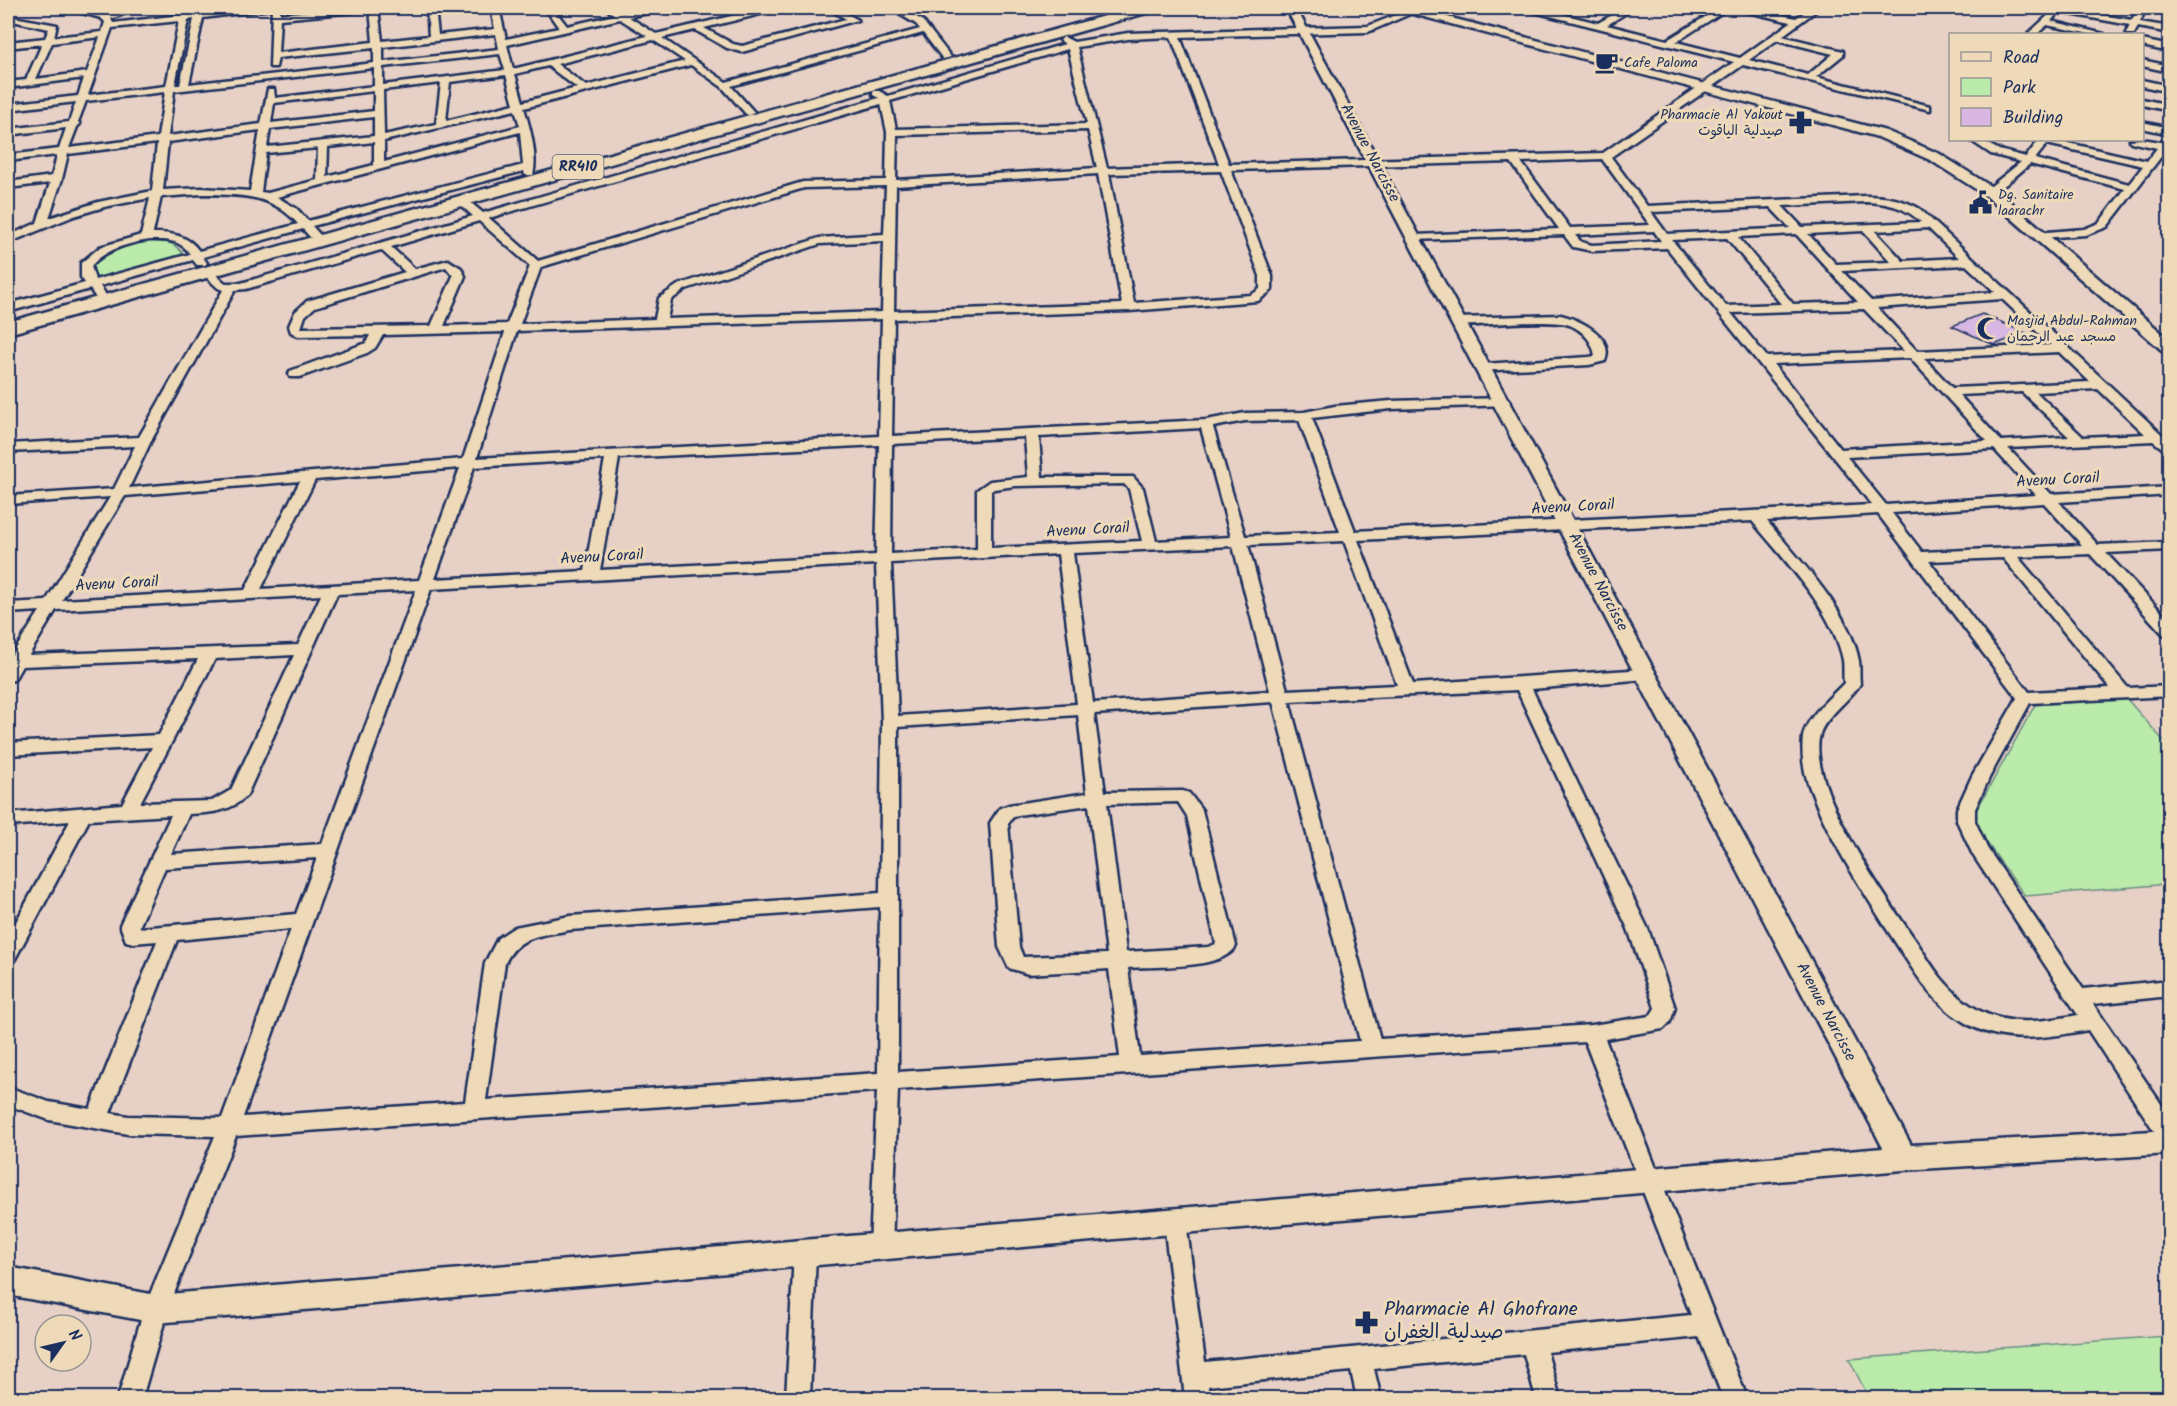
<svg xmlns="http://www.w3.org/2000/svg" width="2177" height="1406" viewBox="0 0 2177 1406" font-family="Kalam,'Playpen Sans Arabic',sans-serif">
<style>
.green{fill:#bbebaa;stroke:#6b8d84;stroke-width:1.5}
.building{fill:#d8b7e3;stroke:#1b2f5e;stroke-width:1.5}
.lines{fill:none;stroke-linecap:round;stroke-linejoin:round}
.minor-casing{stroke:#1b2f5e;stroke-width:5}
.tertiary-casing{stroke:#1b2f5e;stroke-width:5}
.trunk-casing{stroke:#1b2f5e;stroke-width:5}
.minor{fill:#eedab8;fill-rule:evenodd}
.tertiary{fill:#eedab8;fill-rule:evenodd}
.trunk{fill:#eedab8;fill-rule:evenodd}
.labels{text-anchor:middle;dominant-baseline:central;stroke-width:6;stroke-linejoin:round;paint-order:stroke}
.far-poi-label{font-size:14px;fill:#1b2f5e;stroke:#eedab8;text-anchor:start}
.shield{fill:#eedab8;stroke:#5a6279;stroke-width:1.5}
.shield-label{font-size:15px;font-weight:bold;fill:#1b2f5e}
.street-label{font-size:16px;fill:#1b2f5e;stroke:#eedab8}
.near-poi-label{font-size:20px;fill:#1b2f5e;stroke:#eedab8;text-anchor:start}
</style>
<rect width="100%" height="100%" fill="#e7d0c5"/>
<filter id="ink" filterUnits="userSpaceOnUse"><feTurbulence type="fractalNoise" baseFrequency=".0167" numOctaves="2"/><feDisplacementMap in="SourceGraphic" scale="12" xChannelSelector="R" yChannelSelector="G"/><feConvolveMatrix kernelMatrix="1 2 1 2 8 2 1 2 1" color-interpolation-filters="sRGB"/></filter>
<g filter="url(#ink)">
<g class="green">
<path d="M145 240C163 241 174 240 185 256L97 279 91 271C95 250 127 244 145 240Z"/>
<path d="M2126 698 2169 747V884L2025 896 1977 829 1975 813 2035 705Z"/>
<path d="M2167 1336 2170 1340 2169 1398H1869L1849 1359Z"/>
</g>
<path class="building" d="M1982 314 2026 333 1994 345 1952 326Z"/>
<g class="lines">
<defs>
<g id="minor">
<path d="M64 8C79 6 92 14 107 14 118 15 129 7 140 8L111 19 113 23 181 15 183 8H191L189 14H195L197 8H205L204 13 250 8H280V14L345 8H369L365 11 280 19 278 53 373 42 370 8H378L382 41 429 36 427 8H435L438 35 495 29 491 8H499L506 39 559 28 545 8H553L567 26 615 15 605 8H614L623 13 650 8H663L662 10 629 17 656 34 765 8H778L777 10 704 28 733 44 742 46 846 19 828 8H837L858 20 742 52 727 48 695 30 662 38 726 82 920 29 916 24 896 12V8H899L922 20 951 57 943 59 923 33 731 86 754 112 749 115 746 114 722 87 691 65 524 108C530 127 538 157 533 175H525L524 171 312 226 320 235 318 237H310L303 229 203 257 207 263 205 265H197L193 260 100 286 106 295 104 298H96L90 289 8 312V304L85 283 81 277V263L100 247 141 235 150 198 104 207 74 216 8 243V236L37 223 50 183 8 188V182L52 176 57 155 8 161V155L59 149 66 128 8 135V129L69 122 76 102 8 110V104L78 96 84 78 8 88V82L26 80 42 44 8 48V42L45 38 49 29 8 20V16L57 25 54 37 102 32 105 22 101 18ZM272 9 270 67H276L278 58 374 48V63L189 84 203 18ZM194 19 180 85H175L188 20ZM620 19 647 36 513 69 507 45ZM179 21 166 86 88 95 112 28ZM496 34 499 49 383 62V47ZM100 37 87 72 36 79 52 43ZM653 40 685 61 586 86 557 64ZM500 54 505 70 383 85V67ZM548 66 577 88 523 102 515 74ZM374 68V86L275 98 274 89H268L261 124 168 136 174 91ZM506 75 514 104 446 121 450 82ZM441 83 436 124 384 135 383 90ZM374 91V111L271 123 274 103ZM165 92 158 137 69 148 77 127 80 124 78 122 86 101ZM515 110 520 126 384 162V141ZM374 117V136L267 147 270 129ZM260 130 250 191 201 188 163 190 168 142ZM520 132 523 165 308 221 297 209 277 197ZM374 142V165L327 177 328 147ZM157 143 152 191 98 202 49 218 62 179 68 154ZM318 148 317 180 268 193 261 192 266 153ZM201 194C239 195 271 193 298 224L199 251C188 235 171 233 153 233L161 197ZM150 240C166 240 180 239 190 254L95 280 91 266C106 249 128 243 150 240Z"/>
<path d="M1414 8H1424L1368 32 1180 37 1229 164 1603 153 1734 62 1526 10 1525 8H1537L1598 23 1625 8H1634L1607 25 1667 40 1720 8H1729L1676 42 1740 58 1791 22 1739 10 1738 8H1751L1796 18 1811 8H1820L1782 36 1843 51V55L1816 77 1930 106V110L1743 65 1611 157 1647 206 1866 196C1885 196 1903 199 1920 209L2170 442V454L2153 441 2008 448 2051 494 2170 487V495L2059 502 2098 545 2170 542V550L2106 553 2170 621V636L2164 635 2090 554 2018 557 2128 688 2170 686V696L2030 703 1990 776 1975 809V821L1987 848 2083 989 2170 980V996L2093 1004 2170 1117V1145L2162 1143 2088 1030C2046 1038 2002 1045 1964 1022 1929 1001 1910 964 1888 931 1860 886 1830 841 1811 791 1804 774 1801 756 1803 737 1806 717 1831 697 1844 683 1843 676 1844 667 1843 660 1833 610 1784 560 1752 521L1358 540 1413 684 1646 669 1652 670 1654 674 1652 678 1646 679 1532 689 1648 929 1675 1008 1670 1022 1663 1029 1605 1039 1747 1398H1723L1699 1337 1547 1352 1560 1398H1536L1524 1354 1374 1369 1381 1398H1357L1351 1371 1208 1386 1209 1398H1185L1164 1222 1167 1215 1175 1212 1183 1215 1186 1222 1205 1362 1691 1315 1585 1042 898 1090 892 1247 889 1254 881 1257 873 1254 870 1247 877 1091 236 1136 168 1309 142 1398H118L144 1309 215 1136 128 1134 49 1120 8 1105V1087L49 1102 90 1109 157 941 133 943 126 941 120 925 171 815 89 820 15 959 8 961V937L70 821 8 826V814L122 804 152 747 8 755V743L159 735 198 659 22 666 14 680 8 681V661L40 611 8 613V603L46 601 110 497 8 504V496L114 489 135 446 8 452V444L139 437 223 290 218 288 203 274V270H211L225 283H241L473 216 457 202V198H465L483 213 879 98 873 95V91H879L888 96 1065 44 1060 40 1064 37 1074 42 1128 33 1368 26ZM1171 37 1219 164 1107 168 1077 47 1128 39ZM1777 40 1833 54 1808 75 1749 60ZM1068 49 1087 124 896 129 890 101ZM881 104 887 132 886 180 803 182 538 261 489 218ZM1088 130 1097 168 896 180 897 135ZM1602 159 1650 225 1570 228 1521 162ZM1511 162 1559 229 1416 235 1412 236V240L1564 235 1573 247 1592 251 1667 248 1872 505 1355 531 1312 418 1391 409 1508 405 1510 402 1508 399 1503 398 1391 401 1335 406 1304 412 1245 413 1206 420 892 436 894 319 1129 311 1258 301 1272 290V276L1231 170ZM1221 171 1260 276V289L1251 295 1134 303 1109 174ZM1098 174 1122 304 894 311 896 186ZM886 186 884 234 819 238 678 285 659 298 655 319 520 324 541 267 804 188ZM1866 202C1888 203 1905 207 1921 222L1802 227 1782 206ZM1770 207 1790 228 1667 234 1651 212ZM479 221 530 266 507 324 444 326 465 276 461 268 448 260 415 269 391 247ZM1928 228 1959 258 1903 261 1875 231ZM1654 231 1661 241 1592 245 1581 242 1575 235ZM1863 231 1891 262 1836 264 1808 234ZM1796 234 1858 302 1793 304 1738 237ZM1727 238 1781 304 1726 306 1672 240ZM884 241 882 312 667 319 671 300 686 289 820 244ZM381 250 405 272 307 301 295 312 289 326 291 332 298 336 370 335 366 343 290 371 289 374 290 377H300L367 353 375 348 383 335 505 332 463 459 129 488 151 441 235 290 246 289ZM1966 265 1995 292 1871 301 1842 271ZM446 267 453 276 431 326 301 328 305 316 315 307ZM2002 299 2051 345 1917 351 1877 308ZM1864 309 1904 351 1767 357 1731 313ZM882 319 879 436 477 458 517 331ZM2059 352 2090 382 1952 388 1924 358ZM1910 358 1987 441 1841 449 1773 364ZM2098 389 2145 434 2083 437 2036 392ZM2022 392 2069 437 2001 441 1959 395ZM1299 420 1340 532 1245 536 1213 427 1245 421ZM1201 428 1231 537 1156 541 1143 488 1133 477H1042L1039 437ZM1025 437 1028 477 990 481 977 490V549L891 554 892 444ZM879 445 876 555 600 570 619 458ZM1994 449 2036 495 1886 505 1847 457ZM605 459 585 571 435 579 474 467ZM460 468 419 580 261 589 315 480ZM300 481 245 590 62 600 125 496ZM1124 484 1129 489 1142 541 991 548V491L994 489 1015 486ZM2044 503 2082 545 1922 552 1892 513ZM1878 514 2017 698 1972 776 1957 809V821L1973 855 2078 1015C2046 1021 2011 1027 1980 1011 1966 1004 1952 991 1942 979 1931 966 1923 951 1914 938 1884 895 1806 786 1820 734 1825 717 1851 699 1860 684 1859 676 1860 668 1859 661 1850 611 1798 559 1767 521ZM1344 541 1397 685 1287 690 1248 545ZM1233 546 1270 691 1093 703 1073 553ZM1058 554 1077 704 898 716 891 563ZM2003 558 2110 688 2029 692 1929 561ZM876 564 882 722 880 893 570 916 515 927 498 938 485 963 465 1102 243 1117 431 589ZM416 590 322 844 171 854 189 814C211 813 231 812 247 795L337 594ZM321 595 298 645 29 655 56 610ZM294 655 231 790 212 801 140 803 215 659ZM1517 690 1628 929 1655 1008 1650 1016 1592 1025 1380 1039 1289 701ZM1273 702 1360 1041 1140 1056 1128 968C1154 966 1223 970 1236 946L1202 810 1189 793 1183 791 1105 792 1094 714ZM1078 715 1087 793 1009 805 1000 808 990 823 999 947 1009 968 1028 974 1109 969 1120 1057 898 1072V727ZM1178 802 1187 816 1216 944 1208 947 1126 952 1107 804ZM1089 805 1107 954 1023 957 1019 947 1008 824 1012 818 1018 815ZM317 858 296 914 140 928V925L165 868ZM880 907 878 1073 486 1100 505 963C519 934 541 936 570 930ZM291 929 222 1118 128 1116 110 1113 177 940Z"/>
<path d="M2056 8 2132 20 2138 8H2146L2140 22 2170 27V33L2138 27 2134 34H2126L2130 25 2059 12 2056 11Z"/>
<path d="M2053 11 2057 14 2051 21 2104 34H2090L2047 25 2037 34H2028Z"/>
<path d="M2142 40 2170 46V52L2142 46Z"/>
<path d="M2142 60 2170 66V72L2142 66Z"/>
<path d="M2142 80 2170 86V92L2142 86Z"/>
<path d="M2142 99 2170 105V111L2142 105Z"/>
<path d="M2142 122 2170 128V134L2142 128Z"/>
<path d="M2170 135V145L2107 227 2086 235 2039 238 2033 235 2035 233 2084 229 2099 223 2125 189 2030 164 1994 194H1986V190L2021 162 1991 154 1970 140H1981L1999 150 2026 157 2039 140H2055L2147 161 2157 148 2131 142 2130 140 2142 139 2161 142ZM2047 144 2143 166 2129 184 2035 159Z"/>
<path d="M1561 315C1580 320 1615 336 1605 361L1589 365 1480 371 1478 368 1484 364 1589 357 1595 356C1593 339 1577 324 1560 323 1531 320 1489 325 1458 326L1452 322 1458 318Z"/>
<path d="M805 1243 813 1247 816 1254 810 1398H786L794 1254 797 1247Z"/>
</g>
<g id="tertiary">
<path d="M1286 8H1296L1911 1145 2170 1130V1154L1903 1170 156 1323 8 1295V1267L156 1295 1883 1148Z"/>
<path d="M1397 8H1413L1886 131 1940 154 1995 189 2170 340V354L2164 352 1985 195 1930 160 1878 137 1398 10Z"/>
</g>
<path id="trunk" d="M1133 8H1155L1153 11 8 334V322Z"/>
</defs>
<use href="#minor" class="minor-casing"/>
<use href="#tertiary" class="tertiary-casing"/>
<use href="#trunk" class="trunk-casing"/>
<use href="#minor" class="minor"/>
<use href="#tertiary" class="tertiary"/>
<use href="#trunk" class="trunk"/>
</g>
</g>
<defs>
<symbol id="cafe-bare" viewBox="-9 -9 18 18"><path d="M-5.5-4.5H6V0H3Q3 3.5 0 3.5H-2.5Q-5.5 3.5-5.5 0ZM3-3.2v2h1.7v-2ZM-6 4.5H4V6H-6Z" fill="#1b2f5e" stroke="#eedab8" stroke-width="2.5" paint-order="stroke"/></symbol>
<symbol id="pharmacy-bare" viewBox="-9 -9 18 18"><path d="M-2-6h4v4h4v4h-4v4h-4v-4h-4v-4h4Z" fill="#1b2f5e" stroke="#eedab8" stroke-width="2.5" paint-order="stroke"/></symbol>
<symbol id="civic-bare" viewBox="-9 -9 18 18"><path d="M-.6-6.5H3V-4.5H.6V-3L4-1V1h2V6H-6V1h2V-1L-.6-3ZM-1.2 2.5V6h2.4V2.5Z" fill="#1b2f5e" stroke="#eedab8" stroke-width="2.5" paint-order="stroke"/></symbol>
<symbol id="mosque-bare" viewBox="-9 -9 18 18"><path d="M3.5-4.9A6 6 0 1 0 3.5 4.9A5 5 0 1 1 3.5-4.9Z" fill="#1b2f5e" stroke="#eedab8" stroke-width="2.5" paint-order="stroke"/></symbol>
</defs>
<g fill-rule="evenodd">
<use href="#cafe-bare" x="1590" y="46" width="33" height="33"/>
<use href="#pharmacy-bare" x="1784" y="106" width="33" height="33"/>
<use href="#civic-bare" x="1964" y="186" width="33" height="33"/>
<use href="#mosque-bare" x="1972" y="312" width="33" height="33"/>
<use href="#pharmacy-bare" x="1350" y="1306" width="33" height="33"/>
</g>
<g class="labels">
<g class="far-poi-label">
<text x="1624" y="63">Cafe Paloma</text>
<text x="1783" y="115" text-anchor="end">Pharmacie Al Yakout<tspan x="1783" dy="16">صيدلية الياقوت</tspan></text>
<text x="1998" y="195">Dg. Sanitaire<tspan x="1998" dy="16">laarachr</tspan></text>
<text x="2007" y="321">Masjid Abdul-Rahman<tspan x="2007" dy="16">مسجد عبد الرحمان</tspan></text>
</g>
<rect class="shield" x="552.5" y="155" width="51" height="24" rx="4.5"/>
<g class="shield-label">
<text x="578" y="167">RR410</text>
</g>
<g class="street-label">
<text transform="translate(1370 153) rotate(62)">Avenue Narcisse</text>
<text transform="translate(2058 480) rotate(-3)">Avenu Corail</text>
<text transform="translate(1573 507) rotate(-3)">Avenu Corail</text>
<text transform="translate(1088 530) rotate(-3)">Avenu Corail</text>
<text transform="translate(602 557) rotate(-3)">Avenu Corail</text>
<text transform="translate(1598 582) rotate(62)">Avenue Narcisse</text>
<text transform="translate(117 584) rotate(-3)">Avenu Corail</text>
<text transform="translate(1826 1012) rotate(62)">Avenue Narcisse</text>
</g>
<g class="near-poi-label">
<text x="1384" y="1310">Pharmacie Al Ghofrane<tspan x="1384" dy="23">صيدلية الغفران</tspan></text>
</g>
</g>
<rect width="2177" height="1406" fill="none" stroke="#eedab8" stroke-width="30"/>
<rect x="15" y="15" width="2147" height="1376" fill="none" stroke="#1b2f5e" stroke-width="2" filter="url(#ink)"/>
<rect x="1949" y="33" width="195" height="108" fill="#eedab8" stroke="#9a9694" stroke-width="1.5"/>
<rect x="1961" y="52" width="30" height="9" fill="#eedab8" stroke="#9a9694" stroke-width="1.5"/>
<text x="2003" y="63" font-size="18" fill="#1b2f5e">Road</text>
<rect x="1961" y="78" width="30" height="18" fill="#bbebaa" stroke="#9a9694" stroke-width="1.5"/>
<text x="2003" y="93" font-size="18" fill="#1b2f5e">Park</text>
<rect x="1961" y="108" width="30" height="18" fill="#d8b7e3" stroke="#9a9694" stroke-width="1.5"/>
<text x="2003" y="123" font-size="18" fill="#1b2f5e">Building</text>
<g transform="translate(63 1343) rotate(56)"><circle r="28" fill="#eedab8" stroke="#9a9694" stroke-width="1.5"/>
<path d="M0-4.5L10 22L0 15L-10 22Z" fill="#1b2f5e"/>
<text y="-9" font-size="16" font-weight="bold" text-anchor="middle" fill="#1b2f5e">N</text>
</g>
</svg>
